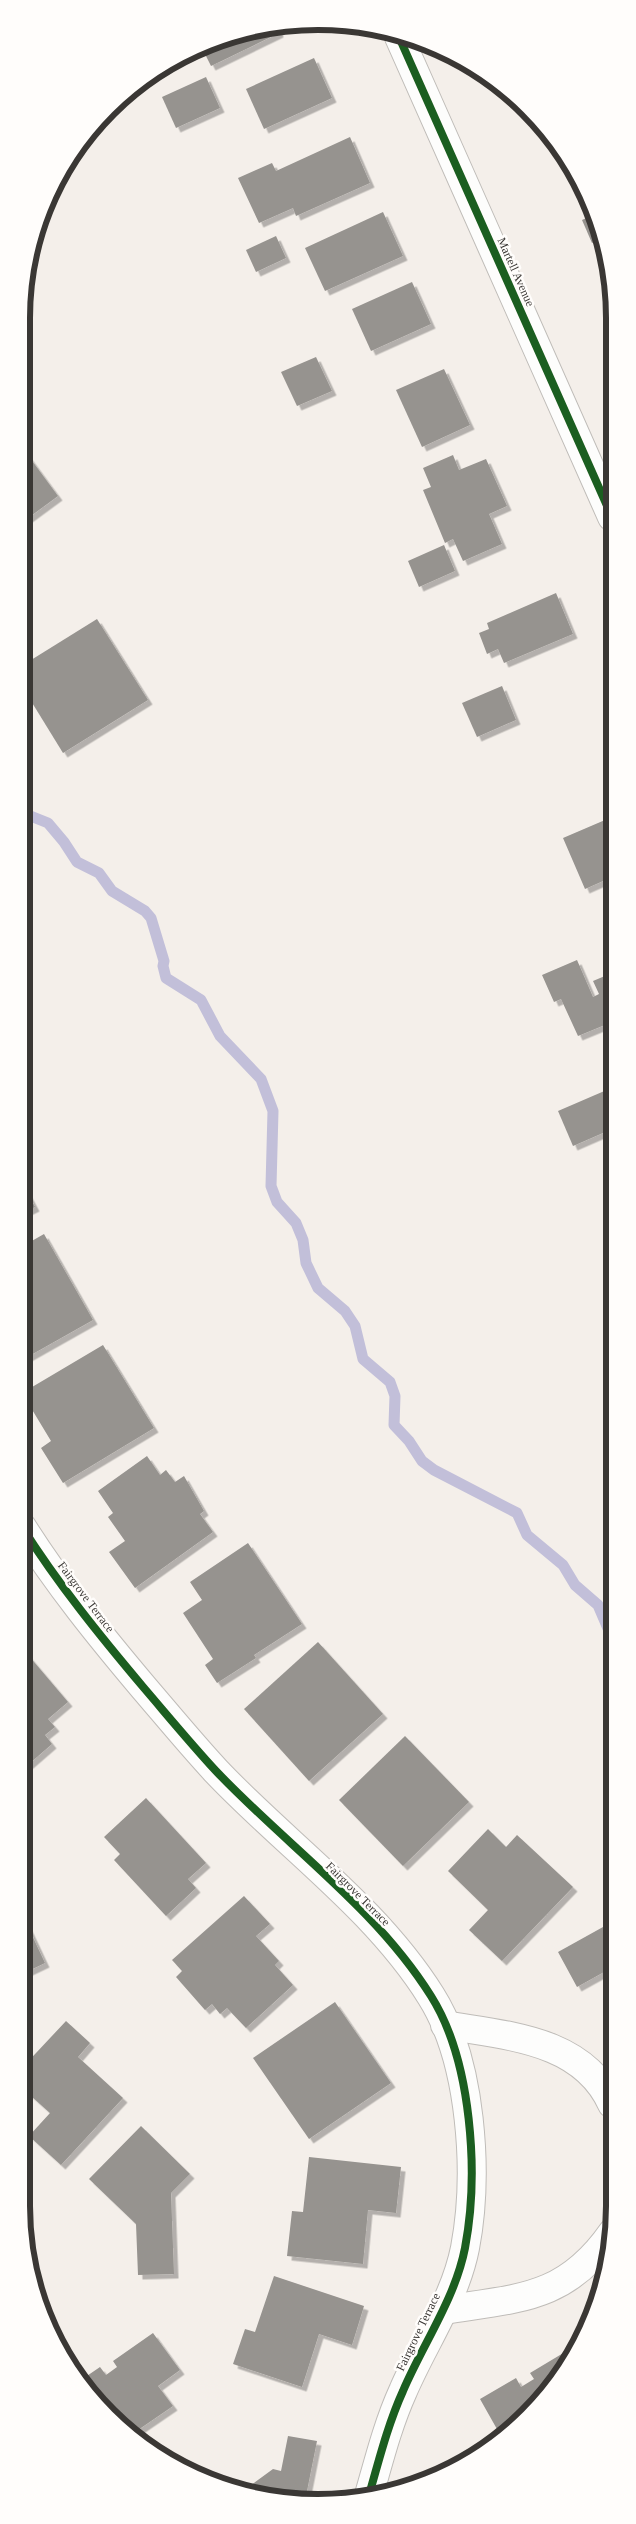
<svg xmlns="http://www.w3.org/2000/svg" width="636" height="2524" viewBox="0 0 636 2524" font-family="Georgia,serif">
<style>
.lines{fill:none;stroke-linecap:round;stroke-linejoin:round}
.stream{stroke:#c2bfd9;stroke-width:11}
.building{fill:#96938f;filter:url(#shadow)}
.street-casing{stroke:#bfbcb8;stroke-width:30}
.street{stroke:#fdfdfc;stroke-width:28}
.cycleway-casing{stroke:#fffdfb;stroke-width:11}
.cycleway{stroke:#1b5e20;stroke-width:8}
.labels{text-anchor:middle;dominant-baseline:central;stroke-width:5;stroke-linejoin:round;paint-order:stroke}
.street-label{font-size:12px;fill:#3a3734;stroke:#fffdfb}
.rim{fill:none;stroke:#3a3734;stroke-width:6}
</style>
<defs>
<filter id="shadow"><feDropShadow dx="4.5" dy="4.5" stdDeviation="0" flood-color="#0004"/></filter>
</defs>
<rect width="100%" height="100%" fill="#f4efea"/>
<g class="lines">
<path class="stream" d="M23 813 48 823 64 842 77 862 99 873 112 891 145 911 151 918 164 961 163 966 166 978 201 1000 220 1036 261 1079 273 1111 271 1186 277 1202 296 1223 303 1240 306 1263 318 1288 345 1311 355 1326 363 1359 390 1382 395 1396 394 1425 409 1441 422 1461 434 1470 517 1513 527 1535 563 1565 575 1585 598 1605 610 1633V1647L612 1657"/>
</g>
<g class="building">
<path d="M278 29 279 33 211 66 203 50 241 31Z"/>
<path d="M314 58 332 98 264 129 246 89Z"/>
<path d="M206 77 220 108 176 128 162 97Z"/>
<path d="M350 137 370 183 296 216 293 208 259 223 238 178 272 163 276 171Z"/>
<path d="M383 212 403 256 325 291 305 248Z"/>
<path d="M593 215 600 239 592 243 582 220Z"/>
<path d="M276 236 286 258 256 272 246 250Z"/>
<path d="M412 282 431 324 371 351 352 309Z"/>
<path d="M316 357 332 391 297 406 281 372Z"/>
<path d="M444 369 470 425 422 447 396 390Z"/>
<path d="M24 450 58 496 24 521Z"/>
<path d="M453 455 459 470 486 459 507 506 489 514 502 544 463 561 453 539 445 543 423 490 431 487 423 468Z"/>
<path d="M444 545 455 571 419 587 408 561Z"/>
<path d="M556 593 573 634 504 663 498 649 487 654 479 633 489 629 487 623Z"/>
<path d="M97 619 148 700 63 753 23 688V665Z"/>
<path d="M502 686 516 720 477 737 462 703Z"/>
<path d="M612 817V901L603 881 585 889 563 838Z"/>
<path d="M577 960 593 997 599 994 593 981 612 973V1022L578 1036 561 999 554 1002 542 975Z"/>
<path d="M612 1052V1078L603 1056Z"/>
<path d="M609 1089 612 1096V1129L573 1146 558 1111Z"/>
<path d="M23 1184 35 1207 23 1213Z"/>
<path d="M44 1234 93 1320 22 1360 23 1246Z"/>
<path d="M103 1345 154 1428 63 1483 41 1448 51 1441 22 1393Z"/>
<path d="M147 1456 160 1475 166 1470 175 1482 184 1476 204 1511 200 1514 213 1532 135 1588 109 1552 125 1541 108 1517 113 1513 98 1491Z"/>
<path d="M248 1543 302 1624 254 1655 256 1658 217 1683 205 1665 213 1659 183 1613 202 1600 190 1582Z"/>
<path d="M318 1642 383 1714 309 1781 244 1709Z"/>
<path d="M23 1649 68 1702 48 1719 55 1727 45 1735 52 1744 22 1770Z"/>
<path d="M405 1736 469 1802 403 1866 339 1800Z"/>
<path d="M146 1798 206 1863 188 1879 196 1888 166 1916 114 1860 120 1854 104 1837Z"/>
<path d="M488 1829 506 1847 517 1835 573 1887 502 1961 469 1930 488 1910 448 1871Z"/>
<path d="M244 1896 270 1924 256 1936 279 1961 275 1965 293 1985 246 2028 227 2008 220 2014 212 2004 205 2010 176 1977 182 1971 172 1960Z"/>
<path d="M22 1914 45 1963 22 1974Z"/>
<path d="M612 1922V1987L604 1972 577 1987 558 1952Z"/>
<path d="M335 2002 391 2083 309 2139 253 2058Z"/>
<path d="M66 2021 90 2043 78 2057 123 2098 61 2165 29 2136 50 2113 21 2087V2069Z"/>
<path d="M141 2126 190 2174 171 2193 174 2274 138 2275 136 2224 89 2179Z"/>
<path d="M309 2157 401 2167 396 2213 368 2210 363 2264 287 2256 292 2211 303 2212Z"/>
<path d="M274 2276 364 2306 352 2345 319 2334 302 2387 233 2364 245 2329 255 2332Z"/>
<path d="M153 2333 180 2370 158 2386 173 2406 135 2432 95 2402 81 2380 100 2367 106 2375 117 2367 113 2361Z"/>
<path d="M565 2352 570 2360 502 2438 480 2399 516 2378 521 2387 534 2379 530 2373Z"/>
<path d="M288 2436 317 2441 305 2501 298 2502 247 2488 273 2469 281 2471Z"/>
</g>
<g class="lines">
<defs>
<g id="street">
<path d="M399 37 612 517"/>
<path d="M22 1527C58 1584 101 1637 144 1688 168 1716 191 1744 216 1771 286 1845 376 1908 431 1996 472 2061 479 2174 465 2248 455 2299 423 2344 403 2391 388 2424 379 2460 369 2495"/>
<path d="M445 2025C507 2036 583 2039 612 2104"/>
<path d="M444 2310C518 2298 565 2300 612 2233"/>
</g>
</defs>
<use href="#street" class="street-casing"/>
<use href="#street" class="street"/>
<defs>
<g id="cycleway">
<path d="M399 37 612 517"/>
<path d="M22 1527C58 1584 101 1637 144 1688 168 1716 191 1744 216 1771 286 1845 376 1908 431 1996 472 2061 479 2174 465 2248 455 2299 423 2344 403 2391 388 2424 379 2460 369 2495"/>
</g>
</defs>
<use href="#cycleway" class="cycleway-casing"/>
<use href="#cycleway" class="cycleway"/>
</g>
<g class="labels">
<g class="street-label">
<text transform="translate(516 272) rotate(66)">Martell Avenue</text>
<text transform="translate(86 1597) rotate(53)">Fairgrove Terrace</text>
<text transform="translate(358 1894) rotate(45)">Fairgrove Terrace</text>
<text transform="translate(418 2332) rotate(-64)">Fairgrove Terrace</text>
</g>
</g>
<path d="M0 0H636V2524H0ZM318 30H318A288 288 0 0 1 606 318V2206A288 288 0 0 1 318 2494H318A288 288 0 0 1 30 2206V318A288 288 0 0 1 318 30Z" fill="#fffdfb" fill-rule="evenodd"/>
<path class="rim" d="M318 30H318A288 288 0 0 1 606 318V2206A288 288 0 0 1 318 2494H318A288 288 0 0 1 30 2206V318A288 288 0 0 1 318 30Z"/>
</svg>
